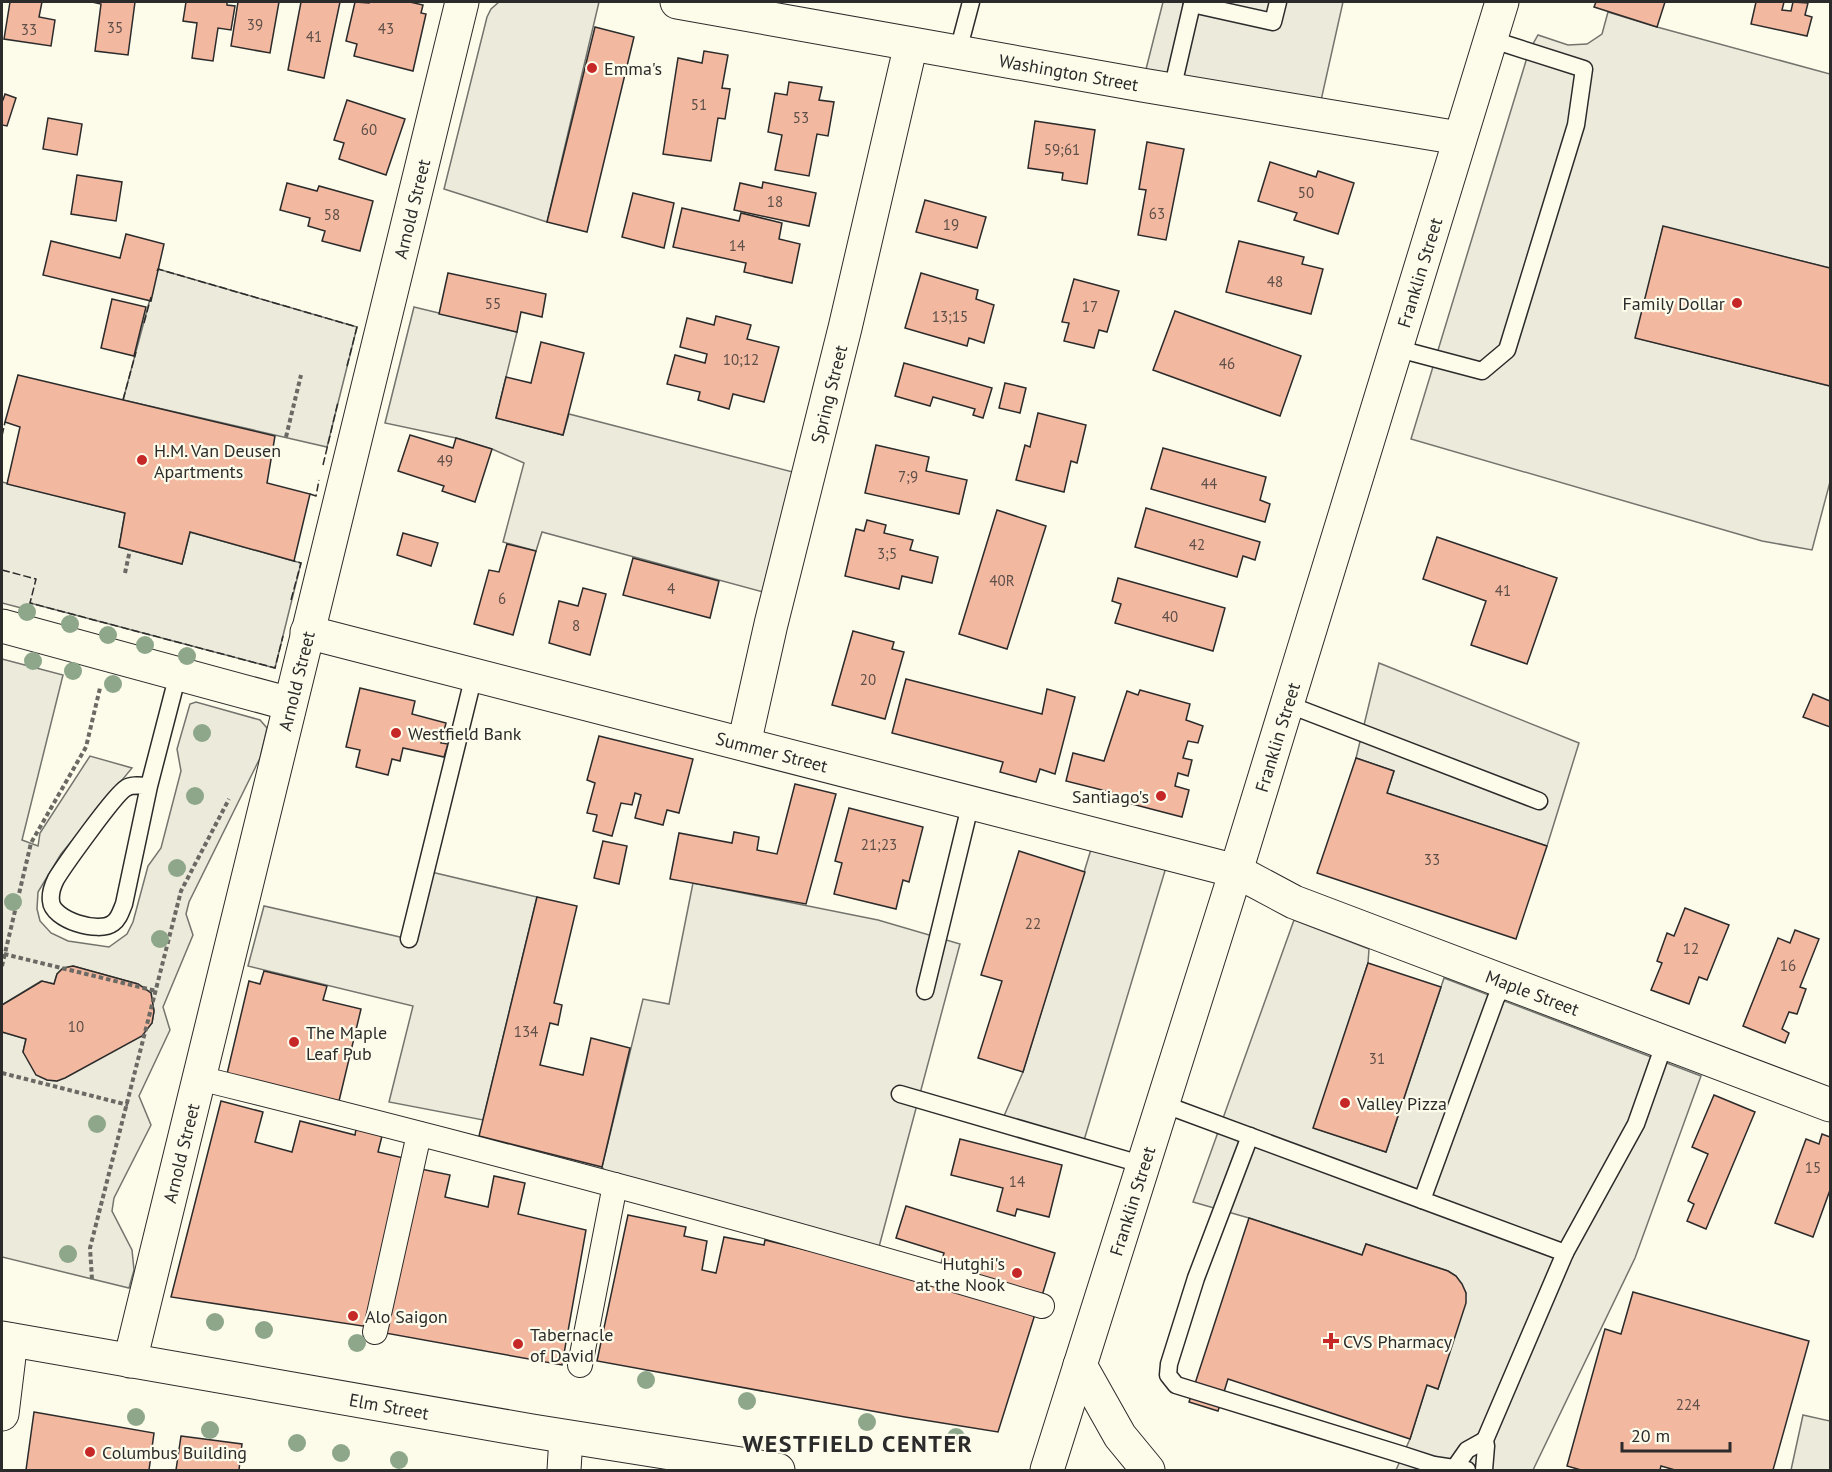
<svg xmlns="http://www.w3.org/2000/svg" width="1832" height="1472" viewBox="0 0 1832 1472" font-family="'PT Sans',sans-serif">
<style>
.parking{fill:#eceadb;stroke:#74746e;stroke-width:1.5}
.building{fill:#f2b8a0;stroke:#2b2b2b;stroke-width:1.5}
.lines{fill:none;stroke-linecap:round;stroke-linejoin:round}
.service-casing{stroke:#2b2b2b;stroke-width:19}
.pedestrian-casing{stroke:#2b2b2b;stroke-width:26}
.minor-casing{stroke:#2b2b2b;stroke-width:35}
.tertiary-casing{stroke:#2b2b2b;stroke-width:35}
.primary-casing{stroke:#2b2b2b;stroke-width:35}
.trunk-casing{stroke:#2b2b2b;stroke-width:35}
.path{stroke:#6a6964;stroke-width:4;stroke-dasharray:4.5 3;stroke-linecap:butt}
.service{stroke:#fdfbea;stroke-width:16}
.pedestrian{stroke:#fdfbea;stroke-width:24}
.minor{stroke:#fdfbea;stroke-width:33}
.tertiary{stroke:#fdfbea;stroke-width:33}
.primary{stroke:#fdfbea;stroke-width:33}
.trunk{stroke:#fdfbea;stroke-width:33}
.fence{stroke:#2b2b2b;stroke-width:1.5;stroke-dasharray:8 3;stroke-linecap:butt}
.tree{fill:#8ea78a}
.poi-dot{fill:#c62828;stroke:#fdfbea;stroke-width:2}
.labels{text-anchor:middle;dominant-baseline:central;stroke-width:4.5;stroke-linejoin:round;paint-order:stroke}
.number-label{font-size:15px;fill:#5d4e48}
.poi-label{font-size:18px;fill:#2b2b2b;stroke:#fdfbea;text-anchor:start}
.street-label{font-size:18px;fill:#2b2b2b;stroke:#fdfbea}
.district-label{font-size:24px;font-weight:bold;letter-spacing:1.5px;fill:#2b2b2b;stroke:#fdfbea}
</style>
<rect width="100%" height="100%" fill="#fdfbea"/>
<g class="parking">
<path d="M499 2H599L547 222 444 189 487 17 491 9Z"/>
<path d="M1163 2H1343L1318 114 1142 85Z"/>
<path d="M1608 12 1657 27 1830 74V268L1663 227 1636 338 1830 386V482L1812 550 1762 541 1411 439 1529 51 1538 35 1568 45 1587 44 1602 34Z"/>
<path d="M158 269 357 327 327 447 123 400Z"/>
<path d="M414 307 517 332 496 418 563 435 569 414 808 476 778 596 542 532 536 551 503 542 524 463 492 449 456 438 385 423Z"/>
<path d="M2 482 125 513 119 547 130 550 182 564 190 532 301 563 275 668 30 603 29 610 2 603Z"/>
<path d="M2 659 63 675 22 840 38 846 40 833 90 756 132 768 61 854 38 892 37 909 40 921 51 933 68 941 109 947 127 934 133 922 148 866 161 848 181 771 177 749 190 704 196 702 260 720 267 728 260 758 189 902 186 914 193 935 163 1007 170 1030 139 1096 151 1125 114 1198 112 1211 132 1250 134 1270 129 1288 2 1257V1032L26 1039 23 1052 47 1080 57 1081 93 1062 152 1023 154 1011 151 993 138 984 73 966 57 974 54 984 41 981 2 1005Z"/>
<path d="M1379 663 1579 743 1547 846 1387 793 1394 771 1356 758Z"/>
<path d="M1096 833 1170 854 1082 1147 1001 1123 1023 1072Z"/>
<path d="M427 871 537 897 483 1120 389 1102 413 1006 248 966 264 906 409 939Z"/>
<path d="M693 883 878 920 960 944 876 1258 615 1185 602 1167 643 999 669 1004Z"/>
<path d="M1294 920 1369 949 1368 963 1314 1128 1386 1152 1444 978 1701 1076 1635 1258 1533 1470H1396L1410 1439 1427 1385 1438 1389 1466 1293 1456 1276 1448 1271 1366 1244 1362 1255 1249 1218 1193 1202Z"/>
<path d="M1803 1415 1830 1421V1470H1791Z"/>
</g>
<g class="building">
<path d="M10 2H42L39 17 55 20 51 46 4 39Z"/>
<path d="M92 2H135L128 55 95 51 101 4Z"/>
<path d="M186 2H227V5L235 6 231 30 218 28 213 61 192 58 197 23 183 21Z"/>
<path d="M238 2H279L270 53 231 46Z"/>
<path d="M301 2H340L324 78 288 70Z"/>
<path d="M355 2 369 3V2H410L423 5 421 13 426 14 413 71 354 56 357 44 346 41Z"/>
<path d="M1596 2H1665L1657 27 1594 7Z"/>
<path d="M1756 2H1784L1782 10 1791 11 1793 2 1808 3 1805 15 1812 17 1807 36 1751 24Z"/>
<path d="M595 27 634 37 587 232 547 222Z"/>
<path d="M704 51 728 55 722 88 730 89 725 119 718 118 711 161 663 154 678 58 702 63Z"/>
<path d="M789 82 822 87 819 100 834 102 828 136 817 134 809 176 775 170 782 135 768 132 775 93 787 95Z"/>
<path d="M5 94 16 98 7 126 2 125V100H3Z"/>
<path d="M347 100 405 119 386 175 339 159 344 143 334 140Z"/>
<path d="M48 118 82 124 77 155 43 149Z"/>
<path d="M1035 121 1095 130 1087 184 1062 180 1063 173 1028 168Z"/>
<path d="M1147 142 1184 149 1166 240 1138 235 1146 190 1139 189Z"/>
<path d="M1270 162 1316 177 1318 171 1354 183 1338 234 1294 220 1297 213 1258 201Z"/>
<path d="M77 175 122 182 116 221 71 214Z"/>
<path d="M763 182 816 193 809 226 734 210 740 183 762 188Z"/>
<path d="M287 183 317 191 319 186 373 201 360 251 322 241 325 231 308 226 310 218 280 210Z"/>
<path d="M633 193 674 203 664 248 622 237Z"/>
<path d="M925 200 986 217 977 248 916 232Z"/>
<path d="M682 208 739 221 741 213 782 223 779 239 800 244 792 283 744 272 746 263 673 247Z"/>
<path d="M1663 226 1830 268V386L1635 338Z"/>
<path d="M126 234 164 244 151 301 43 275 51 241 120 258Z"/>
<path d="M1239 241 1304 257 1302 264 1323 269 1311 314 1226 292Z"/>
<path d="M448 273 546 294 542 317 521 312 517 332 439 314Z"/>
<path d="M921 273 978 290 976 299 994 305 984 343 969 338 967 346 905 328Z"/>
<path d="M1074 279 1119 291 1107 332 1099 330 1094 348 1064 341 1069 323 1062 322Z"/>
<path d="M112 299 146 307 134 356 101 348Z"/>
<path d="M1175 311 1301 356 1280 416 1153 370Z"/>
<path d="M716 316 751 325 747 339 779 347 764 402 733 394 729 409 698 400 700 392 667 384 675 355 705 363 707 354 680 347 687 318 714 325Z"/>
<path d="M541 342 584 353 563 435 496 418 506 377 531 383Z"/>
<path d="M904 363 992 388 983 418 973 415 975 409 933 397 930 406 895 396Z"/>
<path d="M18 375 275 436 267 483 310 494 294 561 190 532 182 564 130 550 119 547 125 513 7 484 20 427 5 422Z"/>
<path d="M1005 383 1026 388 1020 413 999 408Z"/>
<path d="M1038 413 1086 425 1077 463 1071 461 1064 492 1016 480 1025 445 1030 447Z"/>
<path d="M410 435 453 448 456 438 492 449 475 502 442 491 444 486 398 471Z"/>
<path d="M876 445 929 457 926 471 967 480 959 514 865 493Z"/>
<path d="M1163 448 1266 477 1260 500 1270 504 1265 522 1151 489Z"/>
<path d="M1146 508 1260 542 1255 560 1243 556 1237 577 1135 547Z"/>
<path d="M997 510 1046 526 1007 649 959 634Z"/>
<path d="M867 520 886 525 884 533 913 540 910 550 938 557 932 583 902 576 899 589 845 576 856 529 864 531Z"/>
<path d="M403 533 438 543 431 566 397 555Z"/>
<path d="M1437 537 1557 578 1527 664 1471 645 1486 601 1423 579Z"/>
<path d="M507 544 536 551 513 635 474 624 489 570 499 572Z"/>
<path d="M633 558 719 581 710 618 623 595Z"/>
<path d="M1118 578 1225 608 1213 651 1115 623 1121 604 1112 601Z"/>
<path d="M583 588 606 594 590 655 549 643 559 601 578 606Z"/>
<path d="M853 631 894 642 892 649 904 652 885 719 832 705Z"/>
<path d="M906 679 1042 714 1047 689 1075 697 1055 774 1040 769 1036 782 1000 772 1003 762 892 733Z"/>
<path d="M360 688 415 701 412 714 446 723 441 743 448 744 444 757 403 748 400 761 392 759 388 775 356 767 360 750 346 747Z"/>
<path d="M1140 690 1190 704 1186 720 1203 726 1198 743 1188 741 1183 758 1192 760 1188 776 1178 773 1175 786 1189 790 1182 817 1128 803 1130 797 1066 781 1073 753 1104 761 1127 691 1138 695Z"/>
<path d="M1813 694 1830 701V727L1803 717Z"/>
<path d="M599 736 693 759 679 813 667 810 663 825 635 818 641 795 635 793 632 805 621 803 612 836 593 831 597 815 587 813 595 783 587 780Z"/>
<path d="M1356 758 1394 771 1387 793 1547 846 1516 939 1317 873Z"/>
<path d="M795 784 836 794 806 904 670 879 679 833 732 843 734 832 759 837 757 850 777 854Z"/>
<path d="M849 808 923 827 909 882 903 880 896 909 834 894 842 863 835 861Z"/>
<path d="M603 841 627 846 619 884 594 878Z"/>
<path d="M1019 851 1085 872 1023 1072 978 1058 1002 981 981 975Z"/>
<path d="M537 897 577 906 554 1003 562 1005 558 1025 550 1023 540 1065 583 1075 591 1038 630 1048 602 1167 479 1136Z"/>
<path d="M1685 908 1729 925 1707 980 1699 977 1689 1004 1651 990 1662 963 1657 961 1667 933 1674 936Z"/>
<path d="M1795 930 1819 939 1800 987 1806 989 1797 1014 1789 1012 1782 1029 1789 1033 1785 1043 1743 1026 1778 938 1790 943Z"/>
<path d="M1368 963 1441 987 1386 1152 1313 1128Z"/>
<path d="M73 966 138 984 151 993 154 1011 152 1023 142 1036 65 1078 57 1081 47 1080 36 1075 23 1052 26 1039 2 1032V1005L42 981 54 984 57 974 63 968Z"/>
<path d="M264 971 327 986 323 1000 361 1009 339 1101 227 1074 249 981 260 984Z"/>
<path d="M1714 1095 1755 1112 1706 1229 1687 1221 1694 1204 1688 1201 1708 1154 1692 1147Z"/>
<path d="M221 1101 263 1112 255 1142 292 1152 300 1121 355 1135 356 1129 382 1136 378 1152 412 1160 369 1327 171 1297Z"/>
<path d="M1822 1134 1830 1137V1190L1813 1237 1775 1223 1806 1139 1819 1144Z"/>
<path d="M960 1139 1062 1165 1049 1217 1017 1209 1015 1216 997 1211 1003 1188 951 1175Z"/>
<path d="M421 1169 450 1175 445 1197 488 1207 494 1176 525 1183 518 1214 586 1230 562 1365 385 1333Z"/>
<path d="M906 1206 1055 1253 1041 1299 940 1267 944 1253 896 1238Z"/>
<path d="M628 1215 686 1227 684 1236 707 1241 702 1270 716 1273 724 1237 764 1245 765 1240 939 1282 1036 1311 998 1432 905 1417 597 1361Z"/>
<path d="M1249 1218 1362 1255 1366 1244 1448 1271 1456 1276 1462 1284 1466 1293V1303L1438 1389 1427 1385 1410 1439 1228 1379 1218 1411 1189 1402Z"/>
<path d="M1633 1292 1809 1341 1773 1470H1675L1661 1466 1660 1470H1581L1567 1466 1605 1329 1621 1334Z"/>
<path d="M34 1412 154 1433 149 1470H26Z"/>
<path d="M181 1436 242 1444 239 1470H176Z"/>
</g>
<g class="lines">
<defs>
<g id="service">
<path d="M1193 2 1192 4 1273 22 1278 2"/>
<path d="M958 51 971 2"/>
<path d="M1172 90 1192 4"/>
<path d="M1395 348 1482 371 1507 350 1576 125 1584 69 1490 39"/>
<path d="M1287 704 1539 801"/>
<path d="M149 786C142 786 132 784 126 788 115 794 64 866 56 879 53 885 50 894 51 901 52 920 99 934 113 923 119 919 121 911 124 904L149 786 178 674"/>
<path d="M409 939 474 675"/>
<path d="M925 991 971 802"/>
<path d="M900 1094 1144 1165"/>
<path d="M1163 1104 1422 1200"/>
<path d="M1250 1136 1196 1278 1169 1364 1168 1375 1176 1385 1403 1455 1434 1465 1467 1470"/>
<path d="M1565 1253 1636 1124 1665 1042"/>
<path d="M1453 1470 1467 1450 1485 1440"/>
<path d="M1484 1470 1486 1446 1485 1440 1565 1253 1422 1200 1496 998 1506 982"/>
</g>
<g id="pedestrian">
<path d="M199 1078C481 1148 763 1222 1042 1306"/>
<path d="M375 1332 419 1134"/>
<path d="M580 1365 615 1185"/>
</g>
<g id="minor">
<path d="M2 626 290 704"/>
<path id="s1" d="M307 632 1236 871 1294 902 1830 1105"/>
<path id="s2" d="M744 744 771 624 845 328 911 44"/>
<path d="M564 1470 566 1437"/>
</g>
<g id="tertiary">
<path id="s3" d="M677 2 1142 85 1459 138"/>
<path id="s4" d="M130 1361 462 2"/>
<path d="M2 1414 11 1340"/>
</g>
<g id="primary">
<path id="s5" d="M1047 1470 1236 871 1502 2"/>
</g>
<g id="trunk">
<path id="s6" d="M2 1338 532 1431 778 1470"/>
<path d="M1080 1365 1120 1436 1148 1470"/>
</g>
</defs>
<use href="#service" class="service-casing"/>
<use href="#pedestrian" class="pedestrian-casing"/>
<use href="#minor" class="minor-casing"/>
<use href="#tertiary" class="tertiary-casing"/>
<use href="#primary" class="primary-casing"/>
<use href="#trunk" class="trunk-casing"/>
<g class="path">
<path d="M286 437 301 375"/>
<path d="M125 573 130 550"/>
<path d="M4 954 156 991"/>
<path d="M2 966 31 843 86 747 100 688"/>
<path d="M2 1073 128 1105"/>
<path d="M92 1279 90 1248 181 891 229 799"/>
</g>
<use href="#service" class="service"/>
<use href="#pedestrian" class="pedestrian"/>
<use href="#minor" class="minor"/>
<use href="#tertiary" class="tertiary"/>
<use href="#primary" class="primary"/>
<use href="#trunk" class="trunk"/>
<g class="fence">
<path d="M157 271 158 269 357 327 347 366"/>
<path d="M144 323 151 297"/>
<path d="M123 400 136 352"/>
<path d="M2 436 5 422"/>
<path d="M323 465 338 402"/>
<path d="M310 494 316 496 319 480"/>
<path d="M2 570 36 579 30 603 275 668 283 636"/>
<path d="M291 600 301 563 294 561"/>
</g>
</g>
<g class="tree">
<circle cx="27" cy="612" r="9"/>
<circle cx="70" cy="624" r="9"/>
<circle cx="108" cy="635" r="9"/>
<circle cx="145" cy="645" r="9"/>
<circle cx="187" cy="656" r="9"/>
<circle cx="33" cy="661" r="9"/>
<circle cx="73" cy="671" r="9"/>
<circle cx="113" cy="684" r="9"/>
<circle cx="202" cy="733" r="9"/>
<circle cx="195" cy="796" r="9"/>
<circle cx="177" cy="868" r="9"/>
<circle cx="13" cy="902" r="9"/>
<circle cx="160" cy="939" r="9"/>
<circle cx="97" cy="1124" r="9"/>
<circle cx="68" cy="1254" r="9"/>
<circle cx="215" cy="1322" r="9"/>
<circle cx="264" cy="1330" r="9"/>
<circle cx="357" cy="1343" r="9"/>
<circle cx="646" cy="1380" r="9"/>
<circle cx="747" cy="1401" r="9"/>
<circle cx="136" cy="1417" r="9"/>
<circle cx="867" cy="1422" r="9"/>
<circle cx="210" cy="1430" r="9"/>
<circle cx="956" cy="1437" r="9"/>
<circle cx="297" cy="1443" r="9"/>
<circle cx="341" cy="1453" r="9"/>
<circle cx="399" cy="1460" r="9"/>
</g>
<g class="poi-dot">
<circle cx="592" cy="68" r="6"/>
<circle cx="1737" cy="303" r="6"/>
<circle cx="142" cy="460" r="6"/>
<circle cx="396" cy="733" r="6"/>
<circle cx="1161" cy="796" r="6"/>
<circle cx="294" cy="1042" r="6"/>
<circle cx="1345" cy="1103" r="6"/>
<circle cx="1017" cy="1273" r="6"/>
<circle cx="353" cy="1316" r="6"/>
<path d="M1328 1332h6v6h6v6h-6v6h-6v-6h-6v-6h6z"/>
<circle cx="518" cy="1344" r="6"/>
<circle cx="90" cy="1452" r="6"/>
</g>
<g class="labels">
<g class="number-label">
<text x="255" y="24">39</text>
<text x="115" y="27">35</text>
<text x="386" y="28">43</text>
<text x="29" y="29">33</text>
<text x="314" y="36">41</text>
<text x="699" y="104">51</text>
<text x="801" y="117">53</text>
<text x="369" y="129">60</text>
<text x="1062" y="149">59;61</text>
<text x="1306" y="192">50</text>
<text x="775" y="201">18</text>
<text x="1157" y="213">63</text>
<text x="332" y="214">58</text>
<text x="951" y="224">19</text>
<text x="737" y="245">14</text>
<text x="1275" y="281">48</text>
<text x="493" y="303">55</text>
<text x="1090" y="306">17</text>
<text x="950" y="316">13;15</text>
<text x="741" y="359">10;12</text>
<text x="1227" y="363">46</text>
<text x="445" y="460">49</text>
<text x="908" y="476">7;9</text>
<text x="1209" y="483">44</text>
<text x="1197" y="544">42</text>
<text x="887" y="553">3;5</text>
<text x="1002" y="580">40R</text>
<text x="671" y="588">4</text>
<text x="1503" y="590">41</text>
<text x="502" y="598">6</text>
<text x="1170" y="616">40</text>
<text x="576" y="625">8</text>
<text x="868" y="679">20</text>
<text x="879" y="844">21;23</text>
<text x="1432" y="859">33</text>
<text x="1033" y="923">22</text>
<text x="1691" y="948">12</text>
<text x="1788" y="965">16</text>
<text x="76" y="1026">10</text>
<text x="526" y="1031">134</text>
<text x="1377" y="1058">31</text>
<text x="1813" y="1167">15</text>
<text x="1017" y="1181">14</text>
<text x="1688" y="1404">224</text>
</g>
<g class="poi-label">
<text x="604" y="68">Emma's</text>
<text x="1725" y="303" text-anchor="end">Family Dollar</text>
<text x="154" y="450">H.M. Van Deusen<tspan x="154" dy="21">Apartments</tspan></text>
<text x="408" y="733">Westfield Bank</text>
<text x="1149" y="796" text-anchor="end">Santiago's</text>
<text x="306" y="1032">The Maple<tspan x="306" dy="21">Leaf Pub</tspan></text>
<text x="1357" y="1103">Valley Pizza</text>
<text x="1005" y="1263" text-anchor="end">Hutghi's<tspan x="1005" dy="21">at the Nook</tspan></text>
<text x="365" y="1316">Alo Saigon</text>
<text x="530" y="1334">Tabernacle<tspan x="530" dy="21">of David</tspan></text>
<text x="1343" y="1341">CVS Pharmacy</text>
<text x="102" y="1452">Columbus Building</text>
</g>
<g class="street-label">
<text stroke="none"><textPath href="#s3" startOffset="398">Washington Street</textPath></text>
<text stroke="none"><textPath href="#s4" startOffset="1186">Arnold Street</textPath></text>
<text stroke="none"><textPath href="#s5" startOffset="1254">Franklin Street</textPath></text>
<text stroke="none"><textPath href="#s2" startOffset="360">Spring Street</textPath></text>
<text stroke="none"><textPath href="#s4" startOffset="700">Arnold Street</textPath></text>
<text stroke="none"><textPath href="#s5" startOffset="768">Franklin Street</textPath></text>
<text stroke="none"><textPath href="#s1" startOffset="480">Summer Street</textPath></text>
<text stroke="none"><textPath href="#s1" startOffset="1280">Maple Street</textPath></text>
<text stroke="none"><textPath href="#s4" startOffset="214">Arnold Street</textPath></text>
<text stroke="none"><textPath href="#s5" startOffset="282">Franklin Street</textPath></text>
<text stroke="none"><textPath href="#s6" startOffset="393">Elm Street</textPath></text>
</g>
<g class="district-label">
<text x="858" y="1443">WESTFIELD CENTER</text>
</g>
</g>
<rect width="1832" height="1472" fill="none" stroke="#2b2b2b" stroke-width="6"/>
<path d="M1622 1442v9h108v-9" fill="none" stroke="#2b2b2b" stroke-width="3"/>
<text x="1631" y="1442" font-size="18" fill="#2b2b2b" stroke="#fdfbea" stroke-width="4.5" paint-order="stroke">20 m</text>
</svg>
